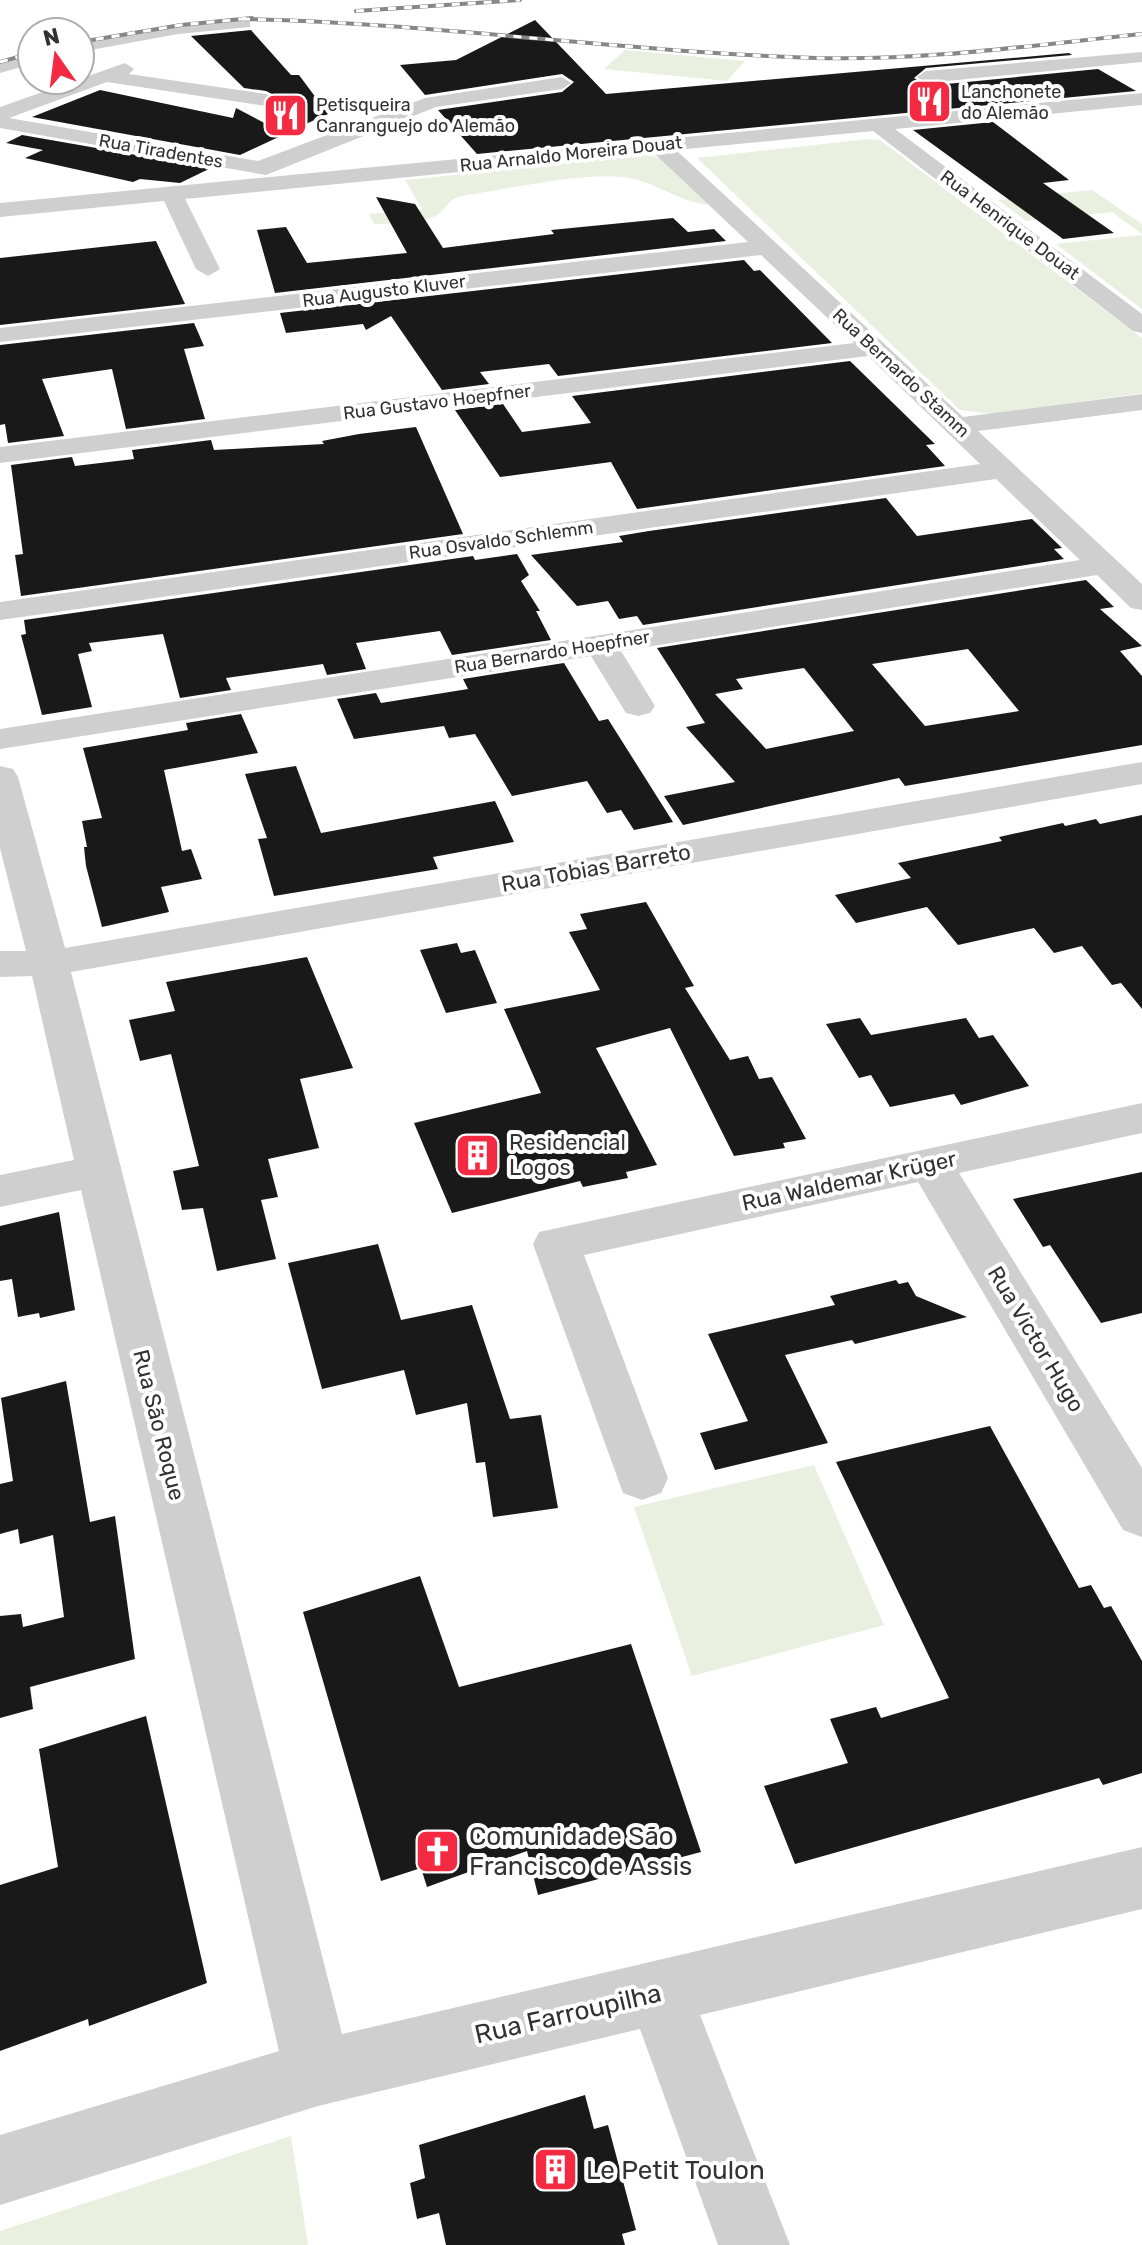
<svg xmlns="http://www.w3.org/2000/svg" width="1142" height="2245" viewBox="0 0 1142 2245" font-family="Rubik,sans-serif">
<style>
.green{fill:#e9f0e0}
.building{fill:#191919;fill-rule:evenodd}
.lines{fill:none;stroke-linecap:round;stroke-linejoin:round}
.minor{fill:#cfcfcf;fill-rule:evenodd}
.rail-casing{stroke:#878787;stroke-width:4}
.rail{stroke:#fff;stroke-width:3;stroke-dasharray:8;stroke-linecap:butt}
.labels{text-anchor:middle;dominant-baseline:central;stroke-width:8;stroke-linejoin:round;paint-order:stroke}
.far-poi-label{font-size:18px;fill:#323232;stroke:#fff;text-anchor:start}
.far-street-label{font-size:18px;fill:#323232;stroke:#fff}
.street-label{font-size:22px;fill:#323232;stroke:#fff}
.poi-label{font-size:22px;fill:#323232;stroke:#fff;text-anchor:start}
.near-poi-label{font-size:26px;fill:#323232;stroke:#fff;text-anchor:start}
.near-street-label{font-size:26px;fill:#323232;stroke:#fff}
</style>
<rect width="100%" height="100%" fill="#fff"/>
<g class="green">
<path d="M625 50 745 61 727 81 604 69Z"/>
<path d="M869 139 880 140 1142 338V393L993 414 960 410 697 158Z"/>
<path d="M647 155 662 158 711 205C683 204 657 183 629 178 587 170 506 190 461 196 449 200 449 204 441 212 427 225 392 223 374 224L369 214 422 209 405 180Z"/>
<path d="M1092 190 1142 224V234L1112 212 1026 221 998 200Z"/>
<path d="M1142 235V309L1056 244Z"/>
<path d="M814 1465 884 1625 692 1676 634 1507Z"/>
<path d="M291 2136 308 2245H0V2231Z"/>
</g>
<g class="building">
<path d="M535 20 606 94 1069 53 1072 55 926 68 914 78 926 86 1098 69 1136 91 477 154 438 110 562 92 574 82 562 74 425 95 400 65 456 60Z"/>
<path d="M251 30 291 75H299L328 114 288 132 265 109 278 103V97L266 91 244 88 191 36Z"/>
<path d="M100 90 233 118 236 108 285 134 240 155 32 117Z"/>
<path d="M993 122 1069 180 1043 183 1114 233 1063 239 913 130Z"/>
<path d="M22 135 211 168 180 183 140 179 133 182 25 158 43 150 6 143Z"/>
<path d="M376 197 415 204 443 248 554 234 551 230 673 218 688 232 714 229 726 241 275 293 257 230 286 227 307 263 407 253Z"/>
<path d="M156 241 185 304 0 325V258Z"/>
<path d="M744 260 754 271 760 270 832 343 558 376 549 364 480 372 489 384 442 390 391 316 366 330 363 324 286 333 280 313Z"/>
<path d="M194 323 204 346 184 349 205 419 126 429 112 369 42 379 64 436 8 443 5 424 0 425V345Z"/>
<path d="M850 361 935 444 926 445 945 466 637 509 611 462 500 477 455 410 503 404 522 432 591 423 572 396Z"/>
<path d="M416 427 463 534 21 596 15 555 23 554 11 465 72 457 75 466 134 459 132 450 211 440 214 450 324 444 322 441 359 434Z"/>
<path d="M886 498 917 536 1032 519 1062 548 1054 549 1064 559 643 625 637 616 619 619 608 601 577 606 531 555 623 542 619 536 649 531Z"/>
<path d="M517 554 529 575 521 581 540 611H536L551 640 452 655 440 631 356 643 366 669 327 675 323 664 226 678 231 690 180 698 163 634 89 643 92 651 78 654 92 707 42 715 21 635 26 634 24 620 473 556 475 560Z"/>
<path d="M1086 580 1114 607 1100 609 1142 646 1120 651 1142 676V745L905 786 899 778 683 825 664 796 735 782 686 727 705 723 657 648ZM968 649 1019 711 925 726 872 664ZM804 668 854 731 766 749 715 694 743 689 736 679Z"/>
<path d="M564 663 599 721 608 719 673 822 634 830 621 810 607 813 587 781 512 796 475 734 449 738 444 726 354 739 337 699 376 693 381 703 468 689 463 679Z"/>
<path d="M241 714 258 753 164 770 182 851 191 849 202 879 161 887 169 912 102 927 86 866 84 847H87L82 821 102 818 83 748 188 730 186 723Z"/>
<path d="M296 766 321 833 495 801 514 842 433 857 438 869 274 896 258 839 267 838 245 774Z"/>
<path d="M1142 815V1009L1121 983 1112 985 1082 946 1054 953 1034 928 958 945 927 907 856 923 835 895 911 878 898 863 1002 841 999 837 1063 823 1065 826 1096 819 1100 824Z"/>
<path d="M646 902 694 986 685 988 730 1060 748 1056 759 1079 772 1077 806 1139 783 1143 785 1148 734 1156 670 1028 596 1048 657 1165 626 1172 628 1178 583 1187 580 1181 452 1213 414 1123 541 1093 504 1009 600 990 569 932 587 929 580 914Z"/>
<path d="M457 943 461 953 475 950 497 1003 446 1013 420 950Z"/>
<path d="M307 957 353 1068 300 1079 319 1148 268 1159 278 1197 261 1200 276 1259 217 1271 203 1208 182 1210 173 1171 199 1166 171 1054 140 1061 129 1020 175 1011 166 982Z"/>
<path d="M860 1018 871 1035 966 1018 979 1038 993 1035 1029 1086 961 1105 954 1094 890 1107 871 1075 859 1078 826 1024Z"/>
<path d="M1142 1172V1313L1101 1323 1050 1245 1043 1247 1013 1199Z"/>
<path d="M59 1212 75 1310 40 1318 39 1313 18 1317 12 1279 0 1281V1226Z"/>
<path d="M378 1244 401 1320 472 1305 510 1419 541 1415 558 1508 493 1517 485 1462 476 1463 467 1403 416 1415 404 1370 322 1389 288 1263Z"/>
<path d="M896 1280 899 1284 908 1282 916 1296 967 1317 855 1344 852 1340 785 1355 828 1443 715 1470 700 1433 748 1421 708 1334 835 1305 830 1296Z"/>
<path d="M66 1381 90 1522 115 1516 135 1659 30 1687 33 1709 0 1718V1616L21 1614 23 1627 64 1617 53 1535 20 1544 18 1529 0 1534V1484L13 1481 1 1398Z"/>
<path d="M990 1426 1079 1588 1091 1585 1104 1608 1111 1606 1142 1661V1773L1103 1785 1099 1778 795 1864 764 1786 848 1763 830 1719 876 1707 881 1718 949 1698 836 1462Z"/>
<path d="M420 1576 459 1687 631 1644 701 1852 538 1895 527 1851 427 1887 421 1868 381 1881 303 1612Z"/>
<path d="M146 1716 207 1983 89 2026 88 2019 0 2051V1885L58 1867 39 1749Z"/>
<path d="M585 2095 594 2129 608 2125 636 2230 622 2234 625 2245H446L439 2213 417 2219 410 2183 425 2178 419 2145Z"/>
</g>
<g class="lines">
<g class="minor">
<path d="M244 18 250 19V27L178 34 80 52V42L178 24Z"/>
<path d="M1142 52V62L926 83 917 77 926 71Z"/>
<path d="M32 53V64L0 73V61Z"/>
<path d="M125 63 134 69 129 74 266 94 276 100 266 106 107 82 9 118 258 161 425 98 562 77 571 83 562 89 436 107 266 175 0 128V107Z"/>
<path d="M1142 93V105L895 129 1142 314V333L1133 331 873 131 676 150 963 417 1142 394V410L978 431 1142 584V610L1131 608 1097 575 621 651 655 706 650 713 638 716 626 713 591 656 0 749V729L1080 560 996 479 0 620V602L980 464 868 356 0 463V447L854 343 761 255 0 342V328L748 242 654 153 185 199 220 269 208 276 196 269 164 201 0 217V203Z"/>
<path d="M1142 762V784L71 972 342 2034 1142 1847V1909L700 2015 790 2245H718L640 2029 318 2106 0 2205V2135L279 2051 81 1190 0 1207V1175L74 1160 32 976 0 977V951H26L0 848V766L13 769 18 777 65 948Z"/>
<path d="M1142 1103V1133L959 1173 1142 1468V1537L1123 1530 918 1182 584 1255 668 1478 661 1493 642 1500 623 1493 533 1244 539 1232Z"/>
</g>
<defs>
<g id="rail">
<path d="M356 11 520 0"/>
<path d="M242 19C434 23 624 52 816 58 925 61 1034 45 1142 34"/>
<path d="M80 42 181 25 252 18"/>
<path d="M0 62 32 53"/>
</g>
</defs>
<use href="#rail" class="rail-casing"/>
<use href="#rail" class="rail"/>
</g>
<defs>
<symbol id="restaurant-square" viewBox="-11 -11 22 22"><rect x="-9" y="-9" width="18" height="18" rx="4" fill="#f42a42" stroke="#fff"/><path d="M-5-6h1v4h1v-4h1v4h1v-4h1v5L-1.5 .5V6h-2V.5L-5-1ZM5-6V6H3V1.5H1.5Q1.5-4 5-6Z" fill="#fff"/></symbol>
<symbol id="building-square" viewBox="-11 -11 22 22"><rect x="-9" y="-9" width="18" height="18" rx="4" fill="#f42a42" stroke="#fff"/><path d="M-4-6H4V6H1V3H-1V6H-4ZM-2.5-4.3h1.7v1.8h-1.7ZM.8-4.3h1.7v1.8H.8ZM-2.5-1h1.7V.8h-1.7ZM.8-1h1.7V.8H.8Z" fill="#fff"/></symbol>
<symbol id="church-square" viewBox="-11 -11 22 22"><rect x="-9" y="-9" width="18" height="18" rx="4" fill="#f42a42" stroke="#fff"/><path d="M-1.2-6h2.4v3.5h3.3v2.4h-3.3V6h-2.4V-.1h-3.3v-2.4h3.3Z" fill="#fff"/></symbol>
</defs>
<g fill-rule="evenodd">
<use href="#restaurant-square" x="904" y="76" width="51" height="51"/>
<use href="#restaurant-square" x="260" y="90" width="51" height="51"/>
<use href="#building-square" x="452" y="1130" width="51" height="51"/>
<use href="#church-square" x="412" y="1826" width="51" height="51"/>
<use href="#building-square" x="530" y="2144" width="51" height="51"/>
</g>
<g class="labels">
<g class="far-poi-label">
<text x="961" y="92">Lanchonete<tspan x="961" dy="21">do Alemão</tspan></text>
<text x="316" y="105">Petisqueira<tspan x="316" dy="21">Canranguejo do Alemão</tspan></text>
</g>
<g class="far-street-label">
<text transform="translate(161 151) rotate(10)">Rua Tiradentes</text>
<text transform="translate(571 154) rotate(-6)">Rua Arnaldo Moreira Douat</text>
<text transform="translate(1010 225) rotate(37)">Rua Henrique Douat</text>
<text transform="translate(384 291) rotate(-7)">Rua Augusto Kluver</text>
<text transform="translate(901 373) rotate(43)">Rua Bernardo Stamm</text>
<text transform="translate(437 402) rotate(-7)">Rua Gustavo Hoepfner</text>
<text transform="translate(501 540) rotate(-8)">Rua Osvaldo Schlemm</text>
<text transform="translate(552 652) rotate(-9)">Rua Bernardo Hoepfner</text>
</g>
<g class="street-label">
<text transform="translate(596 868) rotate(-10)">Rua Tobias Barreto</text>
<text transform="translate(849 1181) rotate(-12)">Rua Waldemar Krüger</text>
<text transform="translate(1036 1339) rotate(59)">Rua Victor Hugo</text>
<text transform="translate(159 1425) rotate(76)">Rua São Roque</text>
</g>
<g class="poi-label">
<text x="509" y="1142">Residencial<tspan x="509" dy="25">Logos</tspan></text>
</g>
<g class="near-poi-label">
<text x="469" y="1836">Comunidade São<tspan x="469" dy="30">Francisco de Assis</tspan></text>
<text x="586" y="2170">Le Petit Toulon</text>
</g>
<g class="near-street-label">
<text transform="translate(568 2014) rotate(-13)">Rua Farroupilha</text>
</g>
</g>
<g transform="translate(56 56) rotate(346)"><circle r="38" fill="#ffffff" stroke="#adadad" stroke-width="2"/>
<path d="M0-6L14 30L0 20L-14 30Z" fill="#f42a42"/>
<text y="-12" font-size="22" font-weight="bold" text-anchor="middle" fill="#323232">N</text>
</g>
</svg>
